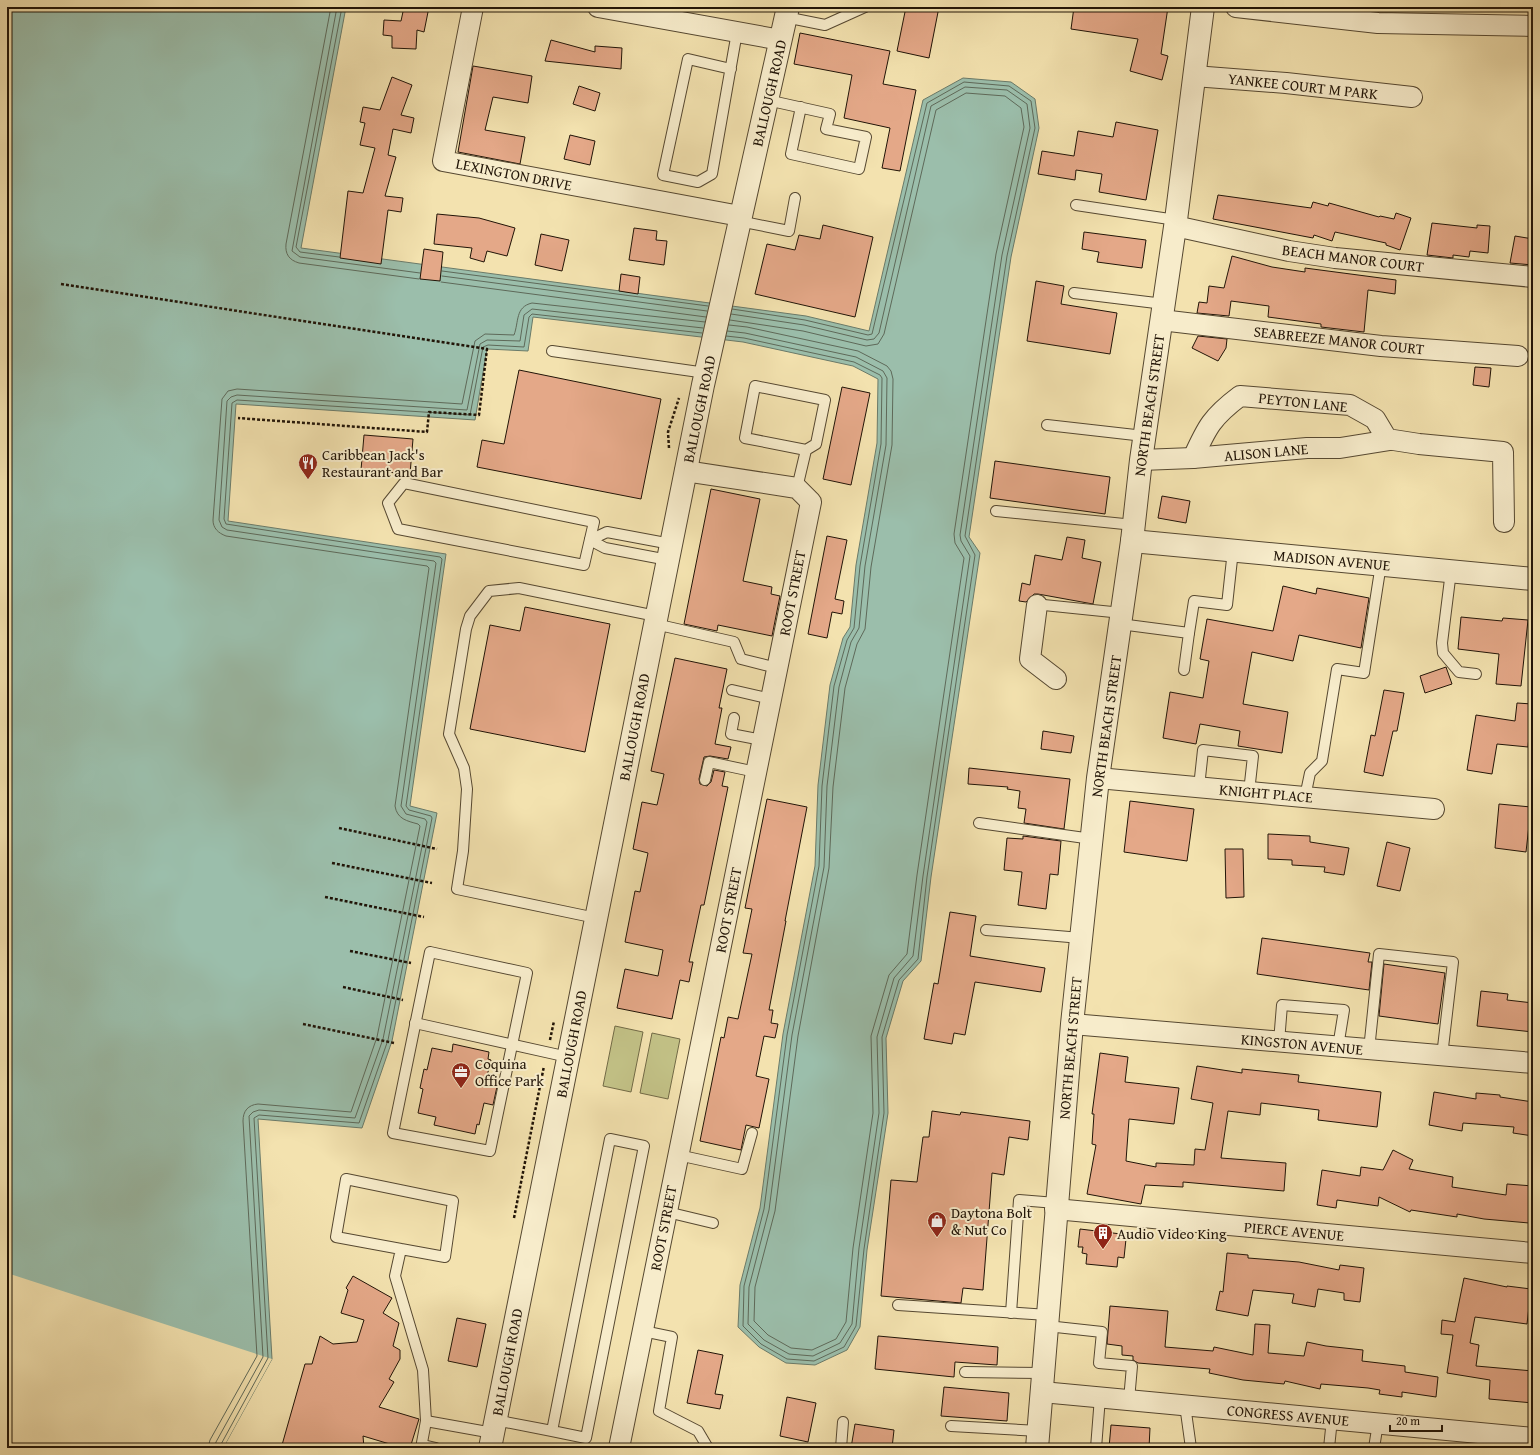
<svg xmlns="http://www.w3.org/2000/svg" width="1540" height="1455" viewBox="0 0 1540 1455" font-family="'Gentium Book Plus',serif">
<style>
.green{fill:#c2c186;stroke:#726a46}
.water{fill:#9bbeab;stroke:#6a7a69}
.pier{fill:#f3e2af}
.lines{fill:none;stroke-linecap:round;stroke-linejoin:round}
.shore{stroke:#5e6959;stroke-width:1}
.building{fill:#e4a888;stroke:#211407}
.service-casing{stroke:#564831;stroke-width:12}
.minor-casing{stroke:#564831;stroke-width:22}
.tertiary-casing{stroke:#564831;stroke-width:24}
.path{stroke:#211407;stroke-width:2.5;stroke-dasharray:3 2;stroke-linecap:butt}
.service{stroke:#f7eccb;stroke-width:10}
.minor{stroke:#f7eccb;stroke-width:20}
.tertiary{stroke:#f7eccb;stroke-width:22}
.labels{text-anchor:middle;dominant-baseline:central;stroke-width:4;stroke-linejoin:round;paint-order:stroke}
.street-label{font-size:15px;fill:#211407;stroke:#f7eccb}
.poi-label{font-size:15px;fill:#211407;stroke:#f7eccb;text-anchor:start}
</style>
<rect width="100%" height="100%" fill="#f3e2af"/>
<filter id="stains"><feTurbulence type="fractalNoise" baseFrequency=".005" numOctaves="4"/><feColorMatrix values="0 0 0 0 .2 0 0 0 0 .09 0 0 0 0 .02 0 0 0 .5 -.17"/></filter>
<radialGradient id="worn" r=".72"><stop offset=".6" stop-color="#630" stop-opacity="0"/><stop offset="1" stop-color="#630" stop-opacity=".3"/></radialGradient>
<g class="green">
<path d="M615 1026 643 1032 631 1092 603 1086Z"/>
<path d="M652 1033 680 1039 668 1099 640 1093Z"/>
</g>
<path class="water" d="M7 7H346L301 248 806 316 869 331 923 100 963 78 1011 82 1035 99 1039 128 1011 257 969 537 980 553 931 877 921 961 903 981 886 1038 888 1113 867 1250 860 1327 847 1350 815 1365 786 1363 759 1347 738 1327 740 1285 760 1208 783 1034 815 866 818 785 830 685 843 638 850 627 856 565 877 443 878 379 853 366 743 342 533 317 528 351 487 349 475 420 236 404 228 521 446 554 410 806 437 813 392 1041 362 1128 258 1119 272 1359 223 1448H7Z"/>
<path class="pier" d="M7 1273 272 1359 223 1448H7Z"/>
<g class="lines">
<g class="shore">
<path d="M331 7 286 244C285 254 289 260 299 263L419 279"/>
<path d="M337 7 292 251 300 257 420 273"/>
<path d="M339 257 300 252 296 247 342 7"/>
<path d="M442 271 708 306"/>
<path d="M442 276 707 311"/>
<path d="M441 282 706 317"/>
<path d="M729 325 747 327 858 351 887 366 891 371 893 379 892 445 871 567 865 629 857 644 845 688 833 787 829 868 798 1036 775 1211 755 1287 754 1321 768 1335 791 1348 812 1350 836 1339 846 1322 853 1248 873 1113 871 1036 889 975 907 954 917 875 964 558 955 543 954 534 996 254 1024 127 1021 108 1005 96 966 93 936 110 884 334 878 344 866 346 803 331 730 320"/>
<path d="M727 331 745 333 856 357 883 371 887 378 886 445 865 566 859 628 851 642 839 687 827 786 824 867 792 1035 769 1210 749 1287 748 1324 764 1340 789 1354 813 1356 840 1343 852 1324 859 1248 879 1113 877 1037 894 978 913 956 923 876 970 556 961 541 960 535 1002 255 1030 128 1027 104 1007 90 965 87 931 106 879 333 874 339 867 340 804 325 731 314"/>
<path d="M726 336 744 338 854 362 880 375 882 378 881 444 860 566 854 628 847 640 834 686 822 786 819 866 787 1035 764 1209 744 1286 743 1326 761 1344 787 1359 814 1361 844 1347 856 1326 864 1249 884 1113 882 1037 899 980 918 959 927 877 975 555 965 536 1007 256 1035 128 1031 101 1009 86 964 82 927 103 872 334 868 335 805 320 732 309"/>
<path d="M208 1448 210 1440 257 1356 243 1121C243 1111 248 1105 258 1104L351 1112 377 1037 420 826 418 824C407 821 397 819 395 806L429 568 427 566 226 536C218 533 213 528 213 520L222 399 228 391 237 389 462 404 475 341 485 334 514 335C519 322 515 307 532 303L705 322"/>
<path d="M214 1448 216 1442 263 1357 249 1116 253 1112 259 1110 355 1118 383 1039 427 822 425 819 406 814 401 806 436 563 434 561 227 530 222 527 219 520 227 401 231 397 237 395 467 410 480 344 487 340 520 341 524 315 532 309 703 328"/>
<path d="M219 1448 268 1358 254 1118 259 1115 359 1123 388 1040 432 818 431 816 409 810 406 806 442 559 440 557 226 524 224 519 232 403 237 400 470 415 483 347 488 345 524 347 529 317 532 314 702 333"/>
</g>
</g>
<g class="building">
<path d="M404 7H429L424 32 417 30 416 49 392 48V36L383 35 384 20 401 21Z"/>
<path d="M906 7H939L929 58 897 51Z"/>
<path d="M1074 7H1168L1161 54 1168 56 1162 80 1130 71 1138 39 1071 29Z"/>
<path d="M800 33 890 51 883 84 916 90 900 171 882 168 890 128 844 118 852 75 794 64Z"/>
<path d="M551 40 595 52V46L622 48 621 69 545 61Z"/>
<path d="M473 66 532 76 528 103 493 97 485 130 525 137 520 164 458 152Z"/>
<path d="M392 77 412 85 401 115 414 118 411 133 393 129 388 155 396 157 385 196 403 198 401 212 388 210 381 264 340 258 348 191 363 193 375 148 360 145 365 123 360 122 363 107 380 110Z"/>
<path d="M579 86 600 93 595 111 573 104Z"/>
<path d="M1116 122 1158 130 1146 200 1099 192 1102 174 1076 170 1075 180 1038 174 1042 151 1074 156 1078 131 1113 137Z"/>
<path d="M570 135 595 141 590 165 564 159Z"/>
<path d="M1218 195 1311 208 1313 202 1328 206 1329 203 1379 217 1380 216 1394 219 1396 213 1411 218 1400 250 1386 245V243L1335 232 1332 241 1314 235 1313 238 1213 219Z"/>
<path d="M437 214 479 218 515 228 507 256 487 251 484 262 470 258 472 248 434 244Z"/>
<path d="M1432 223 1477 228V225L1490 226 1488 253 1470 251 1469 257 1453 255V258L1427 255Z"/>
<path d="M823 225 873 237 855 317 755 294 767 244 795 250 799 235 820 239Z"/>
<path d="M634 228 657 231 656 240 667 241 664 265 629 260Z"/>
<path d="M1084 232 1146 240 1142 268 1097 262 1099 252 1082 249Z"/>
<path d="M541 234 569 240 562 271 535 265Z"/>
<path d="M1515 236 1533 239V265L1510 263Z"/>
<path d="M424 249 443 252 440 281 420 279Z"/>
<path d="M1232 256 1272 267 1305 272V268L1396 280 1395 294 1368 290 1364 332 1321 327V324L1268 317 1269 306 1231 301 1229 316 1197 313 1199 302 1207 303 1209 286 1224 288Z"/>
<path d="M621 274 640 277 638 294 619 291Z"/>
<path d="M1036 281 1064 286 1061 304 1117 313 1110 354 1027 341Z"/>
<path d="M1198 336 1227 339 1226 348 1218 361 1192 348Z"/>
<path d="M1475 367 1491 368 1489 387 1473 385Z"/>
<path d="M519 370 661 399 641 499 477 467 482 440 504 444Z"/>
<path d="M842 387 870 393 851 485 823 479Z"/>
<path d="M364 435 413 439 410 474 361 470Z"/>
<path d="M995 461 1110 477 1105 514 990 498Z"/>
<path d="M711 489 760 499 743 581 772 587 771 594 780 596 772 636 718 625 717 631 684 624Z"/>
<path d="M1162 496 1190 501 1186 523 1158 518Z"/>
<path d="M827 536 847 540 835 599 844 601 842 614 832 612 827 638 808 634Z"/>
<path d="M1067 537 1085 540 1082 558 1101 562 1093 604 1038 594H1034L1026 602 1019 601 1022 583 1030 585 1035 555 1062 560Z"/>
<path d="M1283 586 1316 594 1317 588 1369 598 1361 648 1299 635 1293 661 1252 652 1243 704 1288 712 1282 753 1238 746 1240 731 1200 724 1196 744 1163 738 1170 692 1203 698 1209 661 1200 659 1207 619 1273 631Z"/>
<path d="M525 607 610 624 585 752 470 729 490 625 520 631Z"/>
<path d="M1461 617 1502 621 1503 618 1528 620 1521 686 1496 684 1499 654 1458 649Z"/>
<path d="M675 658 727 669 719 708H722L715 744 731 747 728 759 710 756 704 757 699 779 700 784 707 786 711 782 714 770 725 772 722 786 728 787 704 905H701L689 962H693L689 982 680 980 672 1019 617 1008 625 969 658 976 663 950 625 942 635 891 640 892 648 853 633 849 642 802 657 805 664 774 651 771Z"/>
<path d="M1446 667 1452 684 1425 693 1420 676Z"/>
<path d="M1384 690 1404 693 1397 731H1393L1383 776 1364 772 1371 735 1375 736Z"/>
<path d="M1517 703 1532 704 1528 747 1497 744 1492 774 1467 770 1476 715 1515 721Z"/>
<path d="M1043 731 1074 736 1071 753 1041 749Z"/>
<path d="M969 768 1070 779 1064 829 1024 823 1026 809 1018 808 1020 791 1007 789 1008 787 968 784Z"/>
<path d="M767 799 807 807 785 921H786L769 1010H773L771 1023 778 1024 775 1038 764 1036 756 1076 769 1079 759 1128 746 1125 741 1150 700 1141 721 1037 724 1038 728 1017 738 1019 752 954 743 953 752 909 745 908Z"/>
<path d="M1130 801 1194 809 1187 861 1124 852Z"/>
<path d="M1499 804 1531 807 1526 852 1495 848Z"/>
<path d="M1268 834 1310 836V842L1349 848 1344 875 1324 872 1325 867 1292 865V860L1268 859Z"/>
<path d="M1023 836 1061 841 1058 875 1050 874 1046 909 1018 905 1022 872 1004 870 1007 838 1023 839Z"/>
<path d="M1387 842 1410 848 1400 891 1377 886Z"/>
<path d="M1225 849H1243L1244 897 1226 898Z"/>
<path d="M950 912 976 916 970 956 1045 968 1041 992 975 982 965 1035 954 1033 952 1044 924 1039 934 983 938 984Z"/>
<path d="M1262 938 1370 953 1368 962H1372L1369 990 1257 974Z"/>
<path d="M1384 964 1445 973 1438 1024 1379 1016Z"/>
<path d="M1481 991 1508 994 1507 1000 1533 1003V1032L1477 1026Z"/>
<path d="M453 1044 489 1052 488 1059 491 1060 486 1080 498 1082 493 1105 484 1103 479 1125 477 1124 475 1134 434 1125 436 1117 418 1113 423 1089 420 1088 424 1069 427 1070 432 1048 452 1052Z"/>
<path d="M1100 1053 1128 1057 1125 1082 1179 1088 1174 1124 1129 1119 1126 1161 1156 1167V1163L1194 1165 1195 1149 1205 1150 1213 1103 1191 1099 1197 1066 1242 1073V1069L1299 1075 1298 1082 1381 1092 1377 1127 1318 1120 1319 1110 1261 1103 1260 1115 1228 1111 1221 1158 1286 1163 1284 1191 1183 1182V1187L1145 1185 1141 1204 1087 1194 1096 1145 1092 1144 1094 1114H1092Z"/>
<path d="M1434 1092 1476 1099V1093L1500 1095V1097L1533 1102V1136L1513 1133 1514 1127 1463 1123 1462 1131 1429 1125Z"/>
<path d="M932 1111 960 1115 961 1112 1030 1121 1028 1140 1009 1137 1004 1175 992 1173 983 1290 963 1288 961 1303 881 1296 891 1180 917 1182 923 1137H929Z"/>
<path d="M1393 1150 1413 1160 1409 1169 1453 1177 1452 1187 1506 1195 1507 1184 1533 1186 1529 1223 1484 1219 1457 1214V1217L1411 1210 1410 1212 1379 1197 1378 1206 1337 1200 1336 1208 1317 1205 1322 1170 1360 1176 1361 1167 1383 1170Z"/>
<path d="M1080 1229 1121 1234V1239H1126L1124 1258 1118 1257 1117 1267 1086 1264 1087 1254 1082 1253 1083 1247H1078Z"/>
<path d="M1227 1253 1248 1255V1258L1299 1262 1339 1270 1340 1265 1364 1268 1360 1302 1344 1300V1293L1318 1289 1315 1307 1292 1303 1294 1294 1253 1290 1248 1316 1216 1310 1220 1291 1223 1292Z"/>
<path d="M353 1276 392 1298 383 1313 399 1323 393 1346 400 1350V1359L389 1379 394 1382 379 1407 419 1419 410 1448H403L363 1436 364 1448H293L282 1445 305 1364H312L320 1336 333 1344 357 1342 364 1320 341 1313 348 1290 346 1288Z"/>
<path d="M1464 1278 1507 1287V1286L1531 1289 1527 1324 1475 1317 1470 1343 1479 1345 1476 1366 1533 1371V1403L1489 1399 1490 1380 1447 1373 1453 1335 1441 1334 1442 1320 1455 1322Z"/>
<path d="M1110 1306 1168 1311 1165 1347 1213 1351 1214 1347 1253 1355 1255 1324 1270 1325 1268 1353 1304 1356 1307 1342 1326 1346 1363 1350 1362 1361 1405 1366V1372L1438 1377 1436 1397 1402 1392V1397L1379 1394 1380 1390 1368 1388 1321 1384 1320 1389 1285 1381 1284 1384 1243 1380 1209 1373 1210 1369 1138 1363 1133 1360V1356L1122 1355V1346L1107 1344Z"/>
<path d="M457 1318 486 1324 477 1367 448 1361Z"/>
<path d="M878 1336 998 1347 997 1365 955 1362 954 1377 875 1369Z"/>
<path d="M698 1350 723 1355 715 1394 723 1395 720 1409 687 1403Z"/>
<path d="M944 1387 1009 1393 1007 1421 941 1416Z"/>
<path d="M787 1397 816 1403 808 1442 780 1436Z"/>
<path d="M855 1424 894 1430 892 1448H851Z"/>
<path d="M1111 1425 1150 1428 1149 1448H1109Z"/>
</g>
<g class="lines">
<defs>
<g id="service">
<path d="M785 17 825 25 865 7"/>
<path d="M731 69 688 59 663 175 698 182 712 174 737 32"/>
<path d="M767 100 830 114 826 129 866 137 859 169 791 154 801 107"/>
<path d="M1076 205 1176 220"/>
<path d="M739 221 789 231 795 198"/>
<path d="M1074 293 1164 304"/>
<path d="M552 351 706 373"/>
<path d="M1047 425 1144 436"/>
<path d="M404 483 594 522 584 565 398 529 388 503Z"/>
<path d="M797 488 806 450 745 438 755 386 825 400 816 444 806 450"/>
<path d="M996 511 1134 525"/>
<path d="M590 540 607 532 671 544"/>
<path d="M590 540 605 548 668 560"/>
<path d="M1451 571 1442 643 1443 653 1459 672 1476 674"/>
<path d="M1034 604 1122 613"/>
<path d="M655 624 734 642 741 659 777 668"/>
<path d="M1120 624 1189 633 1184 670"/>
<path d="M1189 633 1194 601 1227 605 1233 550"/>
<path d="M732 690 771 699"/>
<path d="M734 718 731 734 762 740"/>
<path d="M705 780 709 762 756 772"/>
<path d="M1199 787 1203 750 1253 756 1249 792"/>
<path d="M1305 797 1310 773 1322 761 1337 669 1364 673 1381 564"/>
<path d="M979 823 1092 839"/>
<path d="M596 918 457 889 463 851 467 789 464 768 449 734 466 629 470 616 489 591 519 588 656 616"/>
<path d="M986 930 1081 938"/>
<path d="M430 952 527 973 490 1151 393 1133Z"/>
<path d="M415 1023 568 1057"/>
<path d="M1279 1042 1282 1005 1344 1010 1338 1047"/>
<path d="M1369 1050 1379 954 1453 962 1442 1056"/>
<path d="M678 1155 742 1169 752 1133"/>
<path d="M667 1212 713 1223"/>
<path d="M401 1249 445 1257 453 1201 346 1179 336 1237 401 1249 395 1276 423 1370 426 1421 421 1448"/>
<path d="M898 1305 1048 1315"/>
<path d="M1011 1313 1019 1200 1056 1203"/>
<path d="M1047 1326 1102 1332 1099 1363 1132 1366 1129 1400"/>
<path d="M643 1331 672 1337 659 1411 698 1431 708 1448"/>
<path d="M965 1372 1044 1373"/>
<path d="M1185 1405 1191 1448"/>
<path d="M495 1420 552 1431 610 1139 644 1146 586 1438 552 1431"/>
<path d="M426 1421 493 1433"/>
<path d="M951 1426 1039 1431"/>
<path d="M423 1445 436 1448"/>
<path d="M841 1448 843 1422"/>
<path d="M1096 1448 1100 1397"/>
<path d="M1329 1448 1332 1419"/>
<path d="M1374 1448 1378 1423"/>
</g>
<g id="minor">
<path d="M473 7 443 161 740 216"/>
<path d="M598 7 781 40"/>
<path d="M1236 7 1378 23 1533 26"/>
<path d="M1194 76 1286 83 1412 97"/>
<path d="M1175 226 1289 251 1335 258 1533 277"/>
<path d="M1161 320 1381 346 1518 356"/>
<path d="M1193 458C1207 427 1212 417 1240 396L1350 405 1375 419 1387 439 1419 444 1503 452 1504 522"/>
<path d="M1141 460 1193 458 1307 448H1340L1390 440"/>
<path d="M1037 605 1030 659 1056 679"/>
<path d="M1098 778 1434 809"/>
<path d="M1072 1024 1533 1063"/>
<path d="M1055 1209 1533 1253"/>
<path d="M1042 1392 1533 1438"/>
<path d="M619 1448 811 502 797 488 685 471"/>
</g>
<g id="tertiary">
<path d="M1132 541 1533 579"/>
<path d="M490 1448 703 385 788 7"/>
<path d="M1037 1448 1072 1024 1098 778 1132 541 1141 460 1176 220 1203 7"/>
</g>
</defs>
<use href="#service" class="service-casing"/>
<use href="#minor" class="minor-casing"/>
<use href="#tertiary" class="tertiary-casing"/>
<g class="path">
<path d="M61 284 487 349 479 415 429 412 427 432 238 418"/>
<path d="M669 448 668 432 679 398"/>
<path d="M339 828 437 849"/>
<path d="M332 863 432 883"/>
<path d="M325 897 424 917"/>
<path d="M350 951 411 963"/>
<path d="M343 987 403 1000"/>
<path d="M303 1024 394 1043"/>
<path d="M550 1040 554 1021"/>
<path d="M514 1218 544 1066"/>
</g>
<use href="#service" class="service"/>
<use href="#minor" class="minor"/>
<use href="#tertiary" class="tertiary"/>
</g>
<defs>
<symbol id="restaurant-pin" viewBox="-11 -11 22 30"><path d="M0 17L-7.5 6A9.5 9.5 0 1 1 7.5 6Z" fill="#8f2418" stroke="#f7eccb"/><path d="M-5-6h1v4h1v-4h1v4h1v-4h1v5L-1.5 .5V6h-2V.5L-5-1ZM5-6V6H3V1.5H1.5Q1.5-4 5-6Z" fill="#fff"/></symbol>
<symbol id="office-pin" viewBox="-11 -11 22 30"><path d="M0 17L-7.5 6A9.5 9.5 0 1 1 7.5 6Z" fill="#8f2418" stroke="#f7eccb"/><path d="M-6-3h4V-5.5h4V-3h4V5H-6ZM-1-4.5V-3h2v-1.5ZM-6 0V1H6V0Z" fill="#fff"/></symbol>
<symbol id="shop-pin" viewBox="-11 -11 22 30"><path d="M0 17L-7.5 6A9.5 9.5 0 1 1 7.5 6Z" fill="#8f2418" stroke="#f7eccb"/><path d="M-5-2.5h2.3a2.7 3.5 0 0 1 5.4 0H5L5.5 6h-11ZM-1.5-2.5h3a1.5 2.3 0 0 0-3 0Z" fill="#fff"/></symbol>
<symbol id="building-pin" viewBox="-11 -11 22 30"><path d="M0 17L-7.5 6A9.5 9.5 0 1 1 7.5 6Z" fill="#8f2418" stroke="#f7eccb"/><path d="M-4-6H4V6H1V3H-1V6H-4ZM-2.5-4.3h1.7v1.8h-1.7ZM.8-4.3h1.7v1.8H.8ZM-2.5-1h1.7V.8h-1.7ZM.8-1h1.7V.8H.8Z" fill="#fff"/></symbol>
</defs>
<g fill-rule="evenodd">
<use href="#restaurant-pin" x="297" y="452" width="22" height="30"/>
<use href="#office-pin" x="450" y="1061" width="22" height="30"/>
<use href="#shop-pin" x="926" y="1210" width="22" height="30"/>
<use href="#building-pin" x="1092" y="1222" width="22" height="30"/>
</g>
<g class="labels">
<g class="street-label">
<text transform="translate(1303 86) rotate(6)">YANKEE COURT M PARK</text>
<text transform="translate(769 93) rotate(-77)">BALLOUGH ROAD</text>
<text transform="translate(514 174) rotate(11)">LEXINGTON DRIVE</text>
<text transform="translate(1353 258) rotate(7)">BEACH MANOR COURT</text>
<text transform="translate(1339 340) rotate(6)">SEABREEZE MANOR COURT</text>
<text transform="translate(1303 402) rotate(6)">PEYTON LANE</text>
<text transform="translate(1149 405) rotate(-82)">NORTH BEACH STREET</text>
<text transform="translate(699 409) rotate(-78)">BALLOUGH ROAD</text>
<text transform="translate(1266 452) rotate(-5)">ALISON LANE</text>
<text transform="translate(1332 560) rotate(5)">MADISON AVENUE</text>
<text transform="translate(792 593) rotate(-79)">ROOT STREET</text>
<text transform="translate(1106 726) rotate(-82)">NORTH BEACH STREET</text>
<text transform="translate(634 727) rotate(-79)">BALLOUGH ROAD</text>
<text transform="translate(1266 793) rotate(5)">KNIGHT PLACE</text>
<text transform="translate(728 910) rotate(-79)">ROOT STREET</text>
<text transform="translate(571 1044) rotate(-79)">BALLOUGH ROAD</text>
<text transform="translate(1302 1044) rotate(5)">KINGSTON AVENUE</text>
<text transform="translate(1070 1048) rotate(-85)">NORTH BEACH STREET</text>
<text transform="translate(663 1228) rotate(-79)">ROOT STREET</text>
<text transform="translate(1294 1231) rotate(5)">PIERCE AVENUE</text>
<text transform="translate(507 1362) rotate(-79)">BALLOUGH ROAD</text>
<text transform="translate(1288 1415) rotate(5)">CONGRESS AVENUE</text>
</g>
<g class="poi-label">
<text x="322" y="454">Caribbean Jack's<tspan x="322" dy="17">Restaurant and Bar</tspan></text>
<text x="475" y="1063">Coquina<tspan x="475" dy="17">Office Park</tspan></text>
<text x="951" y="1212">Daytona Bolt<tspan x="951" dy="17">&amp; Nut Co</tspan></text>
<text x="1117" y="1233">Audio Video King</text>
</g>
</g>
<rect width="1540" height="1455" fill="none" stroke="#f3e2af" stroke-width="24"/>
<rect x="8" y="8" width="1524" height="1439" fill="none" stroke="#211407" stroke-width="2"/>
<rect x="12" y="12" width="1516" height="1431" fill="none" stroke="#211407"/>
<path d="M1390 1425v6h52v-6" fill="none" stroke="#211407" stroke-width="2"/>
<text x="1396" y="1425" font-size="12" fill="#211407" stroke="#f7eccb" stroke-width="3" paint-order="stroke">20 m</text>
<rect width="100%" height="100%" filter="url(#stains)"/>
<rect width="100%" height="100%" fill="url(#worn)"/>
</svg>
